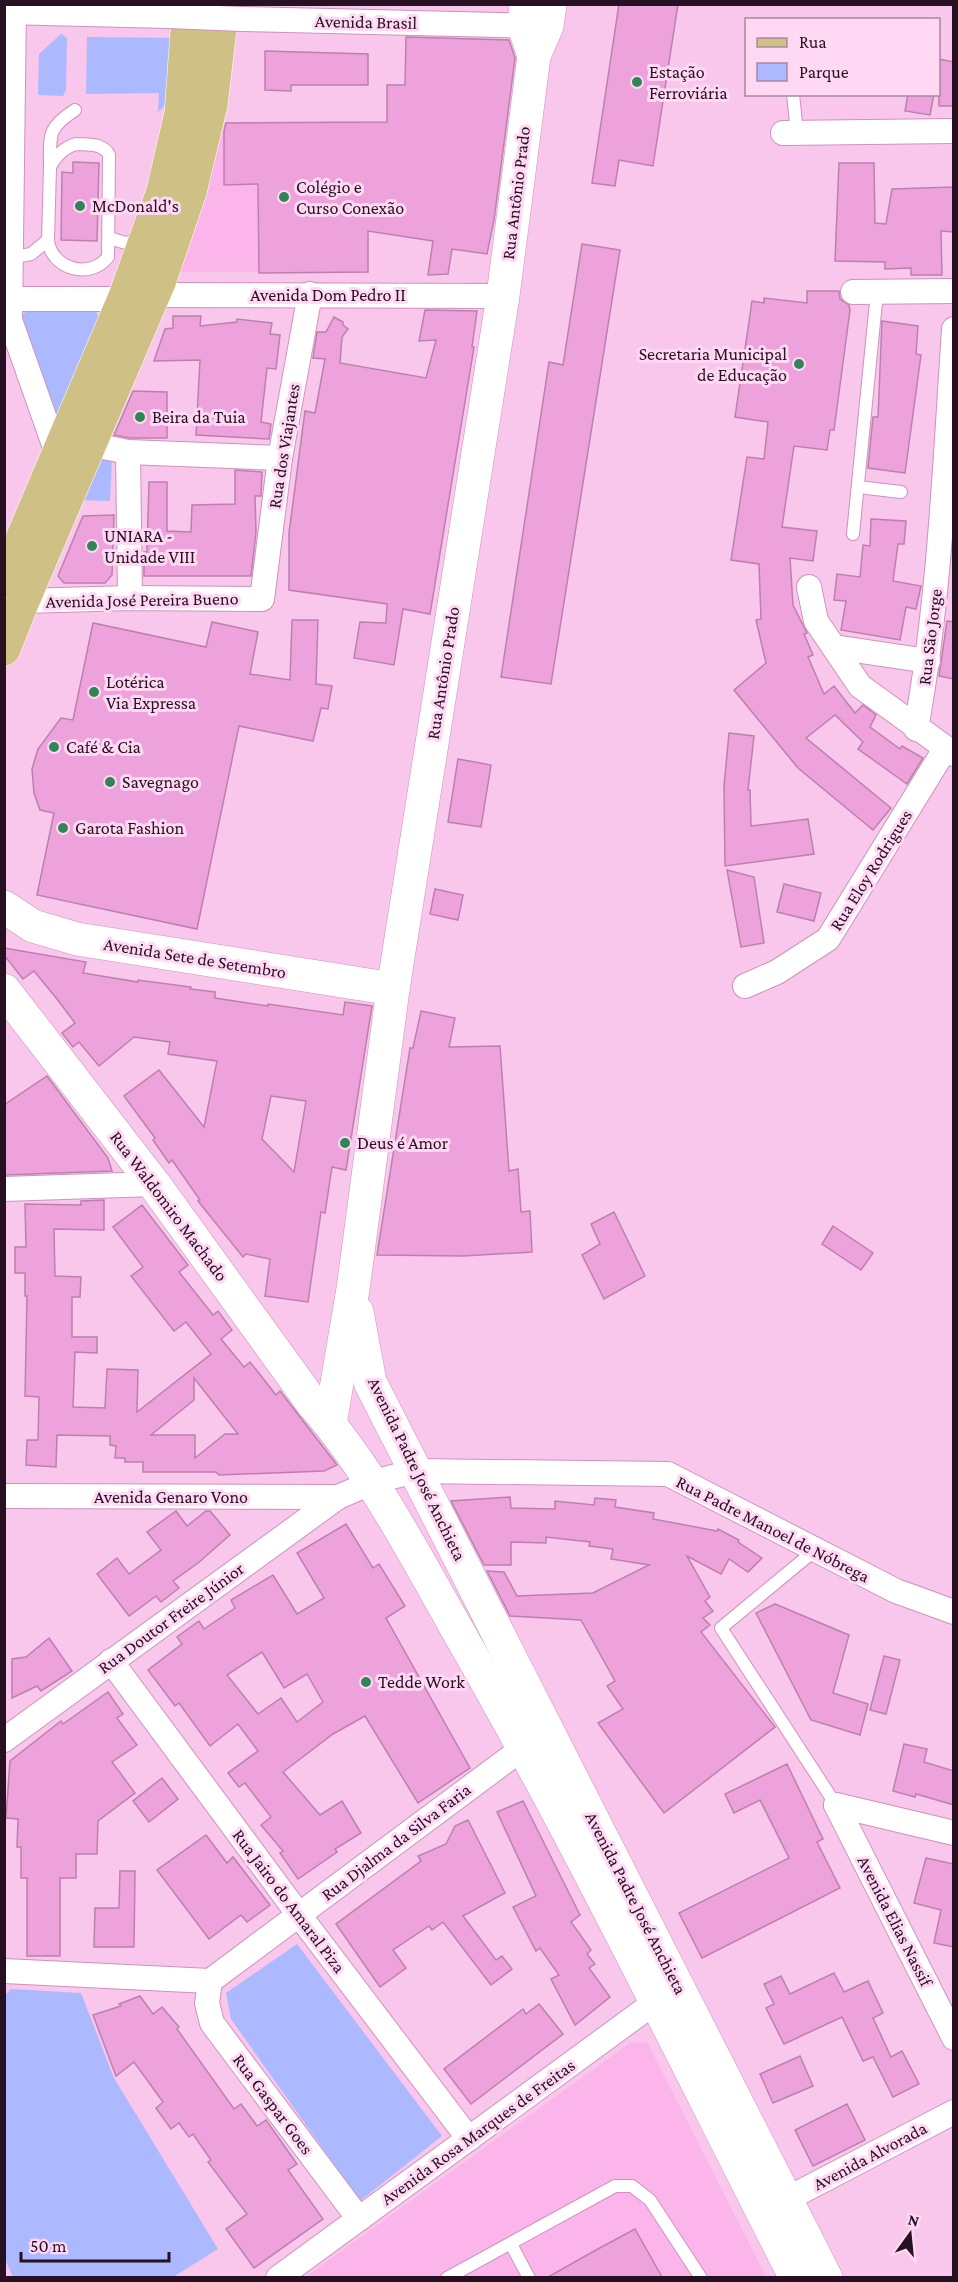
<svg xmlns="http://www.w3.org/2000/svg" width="958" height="2282" viewBox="0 0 958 2282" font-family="'Crimson Pro',serif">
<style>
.built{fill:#fbb5ea}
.green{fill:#acb9fe}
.building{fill:#eea2dc;stroke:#bb80ad;stroke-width:1.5;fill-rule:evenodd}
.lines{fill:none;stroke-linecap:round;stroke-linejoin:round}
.lane-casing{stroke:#ce92bf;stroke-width:14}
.street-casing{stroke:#ce92bf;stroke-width:26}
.secondary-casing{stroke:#ce92bf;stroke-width:34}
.primary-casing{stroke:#fff;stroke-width:34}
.lane{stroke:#fff;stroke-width:12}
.street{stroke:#fff;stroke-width:24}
.secondary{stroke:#fff;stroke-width:33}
.primary{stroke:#cfc186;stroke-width:33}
.street-bridge-casing{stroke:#ce92bf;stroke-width:26;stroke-linecap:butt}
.street-bridge{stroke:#fff;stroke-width:24}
.poi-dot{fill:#318456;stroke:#ffd8f4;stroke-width:2}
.labels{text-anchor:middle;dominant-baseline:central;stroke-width:6;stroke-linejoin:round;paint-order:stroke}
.street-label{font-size:18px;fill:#261021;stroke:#ffd8f4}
.poi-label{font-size:18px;fill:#261021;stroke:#ffd8f4;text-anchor:start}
</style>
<rect width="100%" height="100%" fill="#f9c6ec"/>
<g class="built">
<path d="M367 122 368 272H178L224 123Z"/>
<path d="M647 2042 766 2277 304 2278 630 2043Z"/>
</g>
<g class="green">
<path d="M61 34 67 38 66 90 63 96 38 95 39 54Z"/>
<path d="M87 37 183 38 171 101 158 112 159 93 86 94Z"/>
<path d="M27 310 95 311 101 319 57 424 20 318Z"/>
<path d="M95 455 112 458 110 501 78 500Z"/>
<path d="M297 1944 442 2136 360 2201 231 2019 226 1993Z"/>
<path d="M11 1989 81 1993 114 2078 218 2249 173 2277H13L4 2257 5 1995Z"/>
</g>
<g class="building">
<path d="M619 4H678L653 166 619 160 615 186 592 183Z"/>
<path d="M406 37 509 40 515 58 494 220 487 254 452 249 448 274 428 275 433 241 368 231V272L259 273 258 184 224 185V131L226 123 387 122V85H405Z"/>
<path d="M265 51 368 54V85H291V91L265 90Z"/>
<path d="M939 59 954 62V106H939Z"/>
<path d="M908 94H934L930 115 905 111Z"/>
<path d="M73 162 99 163 97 241 61 240 62 172 73 173Z"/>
<path d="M839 163H874L875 223 886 224 892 189 954 187V232L941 231 942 275H911V268L885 269V262L835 261Z"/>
<path d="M582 244 620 250 551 684 501 677 549 362 563 365Z"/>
<path d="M807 291H839L840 299 849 305 850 310 834 430H830L827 450 794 446 782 527 817 531 813 561 790 558 793 605 807 633 804 634 813 655 808 657 824 694 834 686 855 713 863 705 876 715 870 727 900 749 902 746 923 758 907 784 858 749 863 742 835 715 806 738 891 808 873 830 798 768 734 690 766 663 756 620 761 619 759 564 731 560 747 457 764 459 768 422 735 417 752 301 764 303V298L807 303Z"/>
<path d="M425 310 477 311 472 347H474L430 614 403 609 394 665 354 658 360 622 386 623 387 604 289 590V533L305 411 315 413 325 359 313 358 317 332H326L334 317 343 322V325L348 329 342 337 340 363 426 378 436 340 419 341Z"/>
<path d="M173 316H201L200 326 237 322V319L272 323 270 334 280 335 276 369 267 368 261 422 271 424 269 439 196 435 200 360 154 361 165 329 173 328Z"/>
<path d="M882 321 918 326 916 354 921 355 905 473 868 468 873 417H878Z"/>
<path d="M133 391 167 392V438H130L114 435Z"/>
<path d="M235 470 262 472 261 496H255L256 532 251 576H144V552H147L149 482H167V531L191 532 192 505 235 504Z"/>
<path d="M114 515 112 575 105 583H64L58 576 83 516Z"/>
<path d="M871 519 906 521 904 544H898L893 581 921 586 916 609 906 607 900 640 841 630 846 601 834 600 837 574 860 577 863 545 870 546Z"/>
<path d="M292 620H318L316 684 332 686 328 709 321 708 313 741 239 726 197 929 37 895 54 813 40 810 34 793 32 769 38 749 61 718 73 720 93 623 206 647 212 622 258 632 250 674 290 680Z"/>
<path d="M947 621 954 622V679L939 676Z"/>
<path d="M729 733 754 736 748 790H750L751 826 808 819 814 854 725 866 724 786Z"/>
<path d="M458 759 491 765 481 827 448 822Z"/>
<path d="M727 870 754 877 764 943 741 947Z"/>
<path d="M784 884 821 893 814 921 777 912Z"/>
<path d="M435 889 463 895 458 920 430 914Z"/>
<path d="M4 948 86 962 83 973 138 982V980L191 987 190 989 215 992V998L268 1006V1004L343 1015 345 1002 372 1006 346 1170 332 1167 325 1213 321 1212 308 1302 265 1296 270 1259 246 1254 243 1257 198 1201 200 1200 172 1160 169 1163 153 1140 155 1138 124 1096 159 1070 204 1127 217 1061 168 1054 170 1042 134 1037 99 1066 79 1042 73 1047 62 1033 75 1023 57 999 34 971 23 979 4 955ZM271 1096 306 1101 294 1172 262 1139Z"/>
<path d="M421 1011 455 1018 449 1047 500 1046 509 1171 518 1169 521 1212 530 1211 532 1252 463 1256 377 1255 410 1048H413Z"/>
<path d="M47 1076 108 1158 112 1171 4 1175V1105Z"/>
<path d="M104 1200V1230L54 1229 55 1276 81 1277 80 1297H72V1337H97V1353L75 1352 73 1407 105 1408 107 1369 138 1370 137 1412 211 1354 186 1322 174 1331 131 1276 143 1267 113 1227 142 1205 188 1265 179 1272 213 1315 218 1311 232 1330 221 1339 244 1367 250 1362 276 1395 280 1391 337 1465 324 1471 219 1475 216 1472H143V1462H125V1458H115L116 1446 110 1445V1436L57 1435 56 1467 26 1465 27 1440H38L39 1397 25 1396 27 1296H25V1273H15V1247H26L25 1204 81 1205V1201ZM194 1378 238 1434H225L195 1458V1435H151L194 1400Z"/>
<path d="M614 1212 645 1276 604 1299 582 1255 600 1244 591 1224Z"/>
<path d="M833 1226 873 1253 861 1270 822 1244Z"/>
<path d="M510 1497 511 1508 555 1509V1501L594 1505 595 1498 616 1500 615 1507 654 1513 653 1519 717 1531 718 1529 739 1540 738 1542 762 1558 748 1572 729 1559 721 1574 687 1556 710 1597 705 1601 713 1611 703 1618 710 1625 701 1632 775 1727 664 1813 598 1723 623 1709 607 1686 615 1681 581 1620 510 1616 487 1571 504 1572 517 1596 593 1593 649 1565 611 1559 613 1549 589 1546 590 1542 546 1537V1543L511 1542V1565H484L451 1501Z"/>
<path d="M176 1511 187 1526 206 1511H210L230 1535 198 1563 173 1581 179 1588 161 1602 156 1596 129 1616 97 1574 117 1558 129 1574 161 1550 147 1532Z"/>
<path d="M346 1524 373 1568 379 1564 405 1606 386 1618 470 1768 418 1803 365 1716 333 1734 283 1772 320 1815 342 1801 361 1833 335 1849 337 1852 298 1879 280 1853 283 1851 261 1825 271 1817 245 1783 239 1787 228 1773 258 1751 238 1724 210 1746 179 1703 175 1706 148 1670 182 1644 177 1637 199 1621 204 1629 235 1608 231 1600 273 1575 297 1614 324 1598 297 1553ZM262 1652 284 1688 307 1674 323 1702 297 1722 281 1698 258 1714 227 1675Z"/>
<path d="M775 1604 849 1635 833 1693 868 1704 860 1735 811 1720 756 1613Z"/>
<path d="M49 1638 72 1671 41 1691 37 1686 12 1698V1659L26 1657Z"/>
<path d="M884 1656 900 1660 886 1714 870 1710Z"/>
<path d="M108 1692 123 1714 117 1718 137 1745 112 1762 135 1793 98 1821 97 1854H76V1878H60V1956H27V1878H21V1847H17L18 1819 6 1818 10 1761 61 1721 63 1724Z"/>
<path d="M904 1744 927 1749 924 1762 954 1771V1805L916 1794 915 1797 893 1791Z"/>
<path d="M787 1764 823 1839 817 1842 840 1888 702 1958 679 1913 789 1858 760 1800 734 1813 725 1794Z"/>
<path d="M162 1778 178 1799 149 1822 133 1801Z"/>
<path d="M523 1801 580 1915 571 1922 591 1950 587 1954 595 1964 589 1968 610 1997 575 2025 551 1979 559 1975 540 1948 536 1951 513 1907 536 1896 497 1812Z"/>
<path d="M468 1820 505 1893 463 1916 496 1960 502 1956 512 1969 491 1985 443 1922 432 1930 429 1926 393 1950 406 1968 380 1987 336 1924 421 1861 418 1856 446 1844 455 1826Z"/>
<path d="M206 1835 227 1863 233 1857 270 1905 247 1922 241 1915 209 1939 157 1870Z"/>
<path d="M926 1858 954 1864V1947L934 1943 941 1910 914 1903Z"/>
<path d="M120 1871H135L134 1947H94L95 1908H119Z"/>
<path d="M834 1973 844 1992 868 1981 883 2013 873 2018 891 2057 902 2051 919 2084 893 2097 873 2057 863 2061 842 2017 784 2044 766 2008 774 2004 764 1984 781 1976 790 1994Z"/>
<path d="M140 1996 153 2014 162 2007 179 2027 177 2029 234 2109 241 2104 257 2126 266 2120 297 2164 288 2170 323 2219 254 2268 226 2229 247 2214 208 2162 211 2160 193 2134 189 2137 179 2123 171 2129 156 2108 163 2102 134 2062 116 2076 93 2015 121 2006 119 2004Z"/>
<path d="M539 2004 563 2034 471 2104 444 2069 523 2009 526 2014Z"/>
<path d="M800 2056 813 2086 773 2103 760 2074Z"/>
<path d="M847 2104 865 2140 813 2166 795 2130Z"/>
<path d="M635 2229 662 2277H548L596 2250Z"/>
</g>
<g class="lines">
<defs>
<g id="lane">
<path d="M793 94 797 133"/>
<path d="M76 144C89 145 103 143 109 155L108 257C90 280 51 269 48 240L50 167C55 156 65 147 76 144Z"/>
<path d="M50 166C50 135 47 128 75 110"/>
<path d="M109 238 126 243 141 239"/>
<path d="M10 258 31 254 48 240"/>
<path d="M858 487 901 492"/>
<path d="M853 534 877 292"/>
<path d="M814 1551 721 1628 836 1805"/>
<path d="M511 2244 529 2278"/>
<path d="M447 2278 615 2186H632L650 2200 701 2278"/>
</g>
<g id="street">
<path d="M14 4 10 320 58 456"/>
<path d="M4 12 169 16"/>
<path d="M242 19 540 26"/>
<path d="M783 133 954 131"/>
<path d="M853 292 954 291"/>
<path d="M153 295 503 296"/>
<path d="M4 299H124"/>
<path d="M89 444 128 452 280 458"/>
<path d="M128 452 130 598"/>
<path d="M809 587 816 621 860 686 954 754"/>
<path d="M23 601 130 598 262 599 280 458 310 294"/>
<path d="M834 647 928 661"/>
<path d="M916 729C940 596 945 463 954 329"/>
<path d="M745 986 777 972 828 939 945 749"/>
<path d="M4 1189 154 1184"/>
<path d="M4 1496 338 1497"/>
<path d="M111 1661 299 1915 469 2139"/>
<path d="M4 1740 338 1497 373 1482 415 1471 668 1474 896 1591 954 1612"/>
<path d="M836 1805 954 2038"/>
<path d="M836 1805 954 1833"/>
<path d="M4 1971 210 1981"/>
<path d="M210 1981 535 1739"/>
<path d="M210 1981 207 2003 212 2023 359 2219"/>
<path d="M787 2199 954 2112"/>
<path d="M278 2278 669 1992"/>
</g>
<g id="secondary">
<path d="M526 4 524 26 534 56"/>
<path d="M4 907 33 926 77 939 393 989"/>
<path d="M4 990 154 1184 313 1404C378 1479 422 1569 471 1654 587 1858 689 2069 796 2278"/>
<path d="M357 1312 370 1382 826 2278"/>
<path d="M330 1424 353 1289 393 989 503 296 534 56 547 26 550 4"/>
</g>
<g id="primary">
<path d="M4 581 124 299 163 191 181 113 189 4"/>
<path d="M4 649 23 601 160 280 190 192 211 105 223 4"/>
</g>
</defs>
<use href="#lane" class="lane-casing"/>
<use href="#street" class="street-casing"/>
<use href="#secondary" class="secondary-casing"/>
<use href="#primary" class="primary-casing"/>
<use href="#lane" class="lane"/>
<use href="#street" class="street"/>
<use href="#secondary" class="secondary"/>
<use href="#primary" class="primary"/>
<defs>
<path id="street-bridge" d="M169 16 242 19"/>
</defs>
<use href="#street-bridge" class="street-bridge-casing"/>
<use href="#street-bridge" class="street-bridge"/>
</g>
<g class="poi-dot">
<circle cx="637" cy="82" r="6"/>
<circle cx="284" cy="197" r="6"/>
<circle cx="80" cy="206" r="6"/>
<circle cx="799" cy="364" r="6"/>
<circle cx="140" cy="417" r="6"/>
<circle cx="92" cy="546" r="6"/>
<circle cx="94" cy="692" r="6"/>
<circle cx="54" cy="747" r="6"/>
<circle cx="110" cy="782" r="6"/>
<circle cx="63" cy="828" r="6"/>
<circle cx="345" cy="1143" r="6"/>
<circle cx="366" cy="1682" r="6"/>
</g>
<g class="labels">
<g class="street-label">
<text transform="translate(366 22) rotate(1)">Avenida Brasil</text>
<text transform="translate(516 193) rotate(-83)">Rua Antônio Prado</text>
<text x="328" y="295">Avenida Dom Pedro II</text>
<text transform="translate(284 446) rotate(-81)">Rua dos Viajantes</text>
<text transform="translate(142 600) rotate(-1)">Avenida José Pereira Bueno</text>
<text transform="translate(930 637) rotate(-83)">Rua São Jorge</text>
<text transform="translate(443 673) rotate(-81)">Rua Antônio Prado</text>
<text transform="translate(871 870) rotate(-58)">Rua Eloy Rodrigues</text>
<text transform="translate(195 958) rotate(9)">Avenida Sete de Setembro</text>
<text transform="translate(169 1206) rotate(53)">Rua Waldomiro Machado</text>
<text transform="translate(417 1469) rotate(64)">Avenida Padre José Anchieta</text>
<text x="171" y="1497">Avenida Genaro Vono</text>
<text transform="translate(773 1529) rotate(27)">Rua Padre Manoel de Nóbrega</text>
<text transform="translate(171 1618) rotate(-36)">Rua Doutor Freire Júnior</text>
<text transform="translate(396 1842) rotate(-37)">Rua Djalma da Silva Faria</text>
<text transform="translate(289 1901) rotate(53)">Rua Jairo do Amaral Piza</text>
<text transform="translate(636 1903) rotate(63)">Avenida Padre José Anchieta</text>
<text transform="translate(895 1921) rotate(63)">Avenida Elias Nassif</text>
<text transform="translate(273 2104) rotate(53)">Rua Gaspar Goes</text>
<text transform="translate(478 2132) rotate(-36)">Avenida Rosa Marques de Freitas</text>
<text transform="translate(870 2156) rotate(-28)">Avenida Alvorada</text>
</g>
<g class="poi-label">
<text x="649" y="72">Estação<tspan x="649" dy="21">Ferroviária</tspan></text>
<text x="296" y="187">Colégio e<tspan x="296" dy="21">Curso Conexão</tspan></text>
<text x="92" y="206">McDonald's</text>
<text x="787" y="354" text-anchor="end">Secretaria Municipal<tspan x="787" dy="21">de Educação</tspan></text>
<text x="152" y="417">Beira da Tuia</text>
<text x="104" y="536">UNIARA -<tspan x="104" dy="21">Unidade VIII</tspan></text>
<text x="106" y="682">Lotérica<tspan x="106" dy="21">Via Expressa</tspan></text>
<text x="66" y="747">Café &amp; Cia</text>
<text x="122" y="782">Savegnago</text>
<text x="75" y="828">Garota Fashion</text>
<text x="357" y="1143">Deus é Amor</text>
<text x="378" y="1682">Tedde Work</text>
</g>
</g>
<rect width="958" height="2282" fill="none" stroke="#261021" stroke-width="12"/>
<rect x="745" y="18" width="195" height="78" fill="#ffd8f4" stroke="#a888a0" stroke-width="1.5"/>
<rect x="757" y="38" width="30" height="9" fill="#cfc186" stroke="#a888a0" stroke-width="1.5"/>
<text x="799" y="48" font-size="18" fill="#261021">Rua</text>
<rect x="757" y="63" width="30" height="18" fill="#acb9fe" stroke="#a888a0" stroke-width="1.5"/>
<text x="799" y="78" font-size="18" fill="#261021">Parque</text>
<g transform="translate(910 2234) rotate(15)" stroke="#ffd8f4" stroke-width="4.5" paint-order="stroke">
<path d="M0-4.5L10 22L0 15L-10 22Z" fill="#261021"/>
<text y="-9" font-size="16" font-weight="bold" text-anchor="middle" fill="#261021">N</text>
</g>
<path d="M21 2252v9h148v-9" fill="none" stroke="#261021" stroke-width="3"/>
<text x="30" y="2252" font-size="18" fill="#261021" stroke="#ffd8f4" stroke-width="4.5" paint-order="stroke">50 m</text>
</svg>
